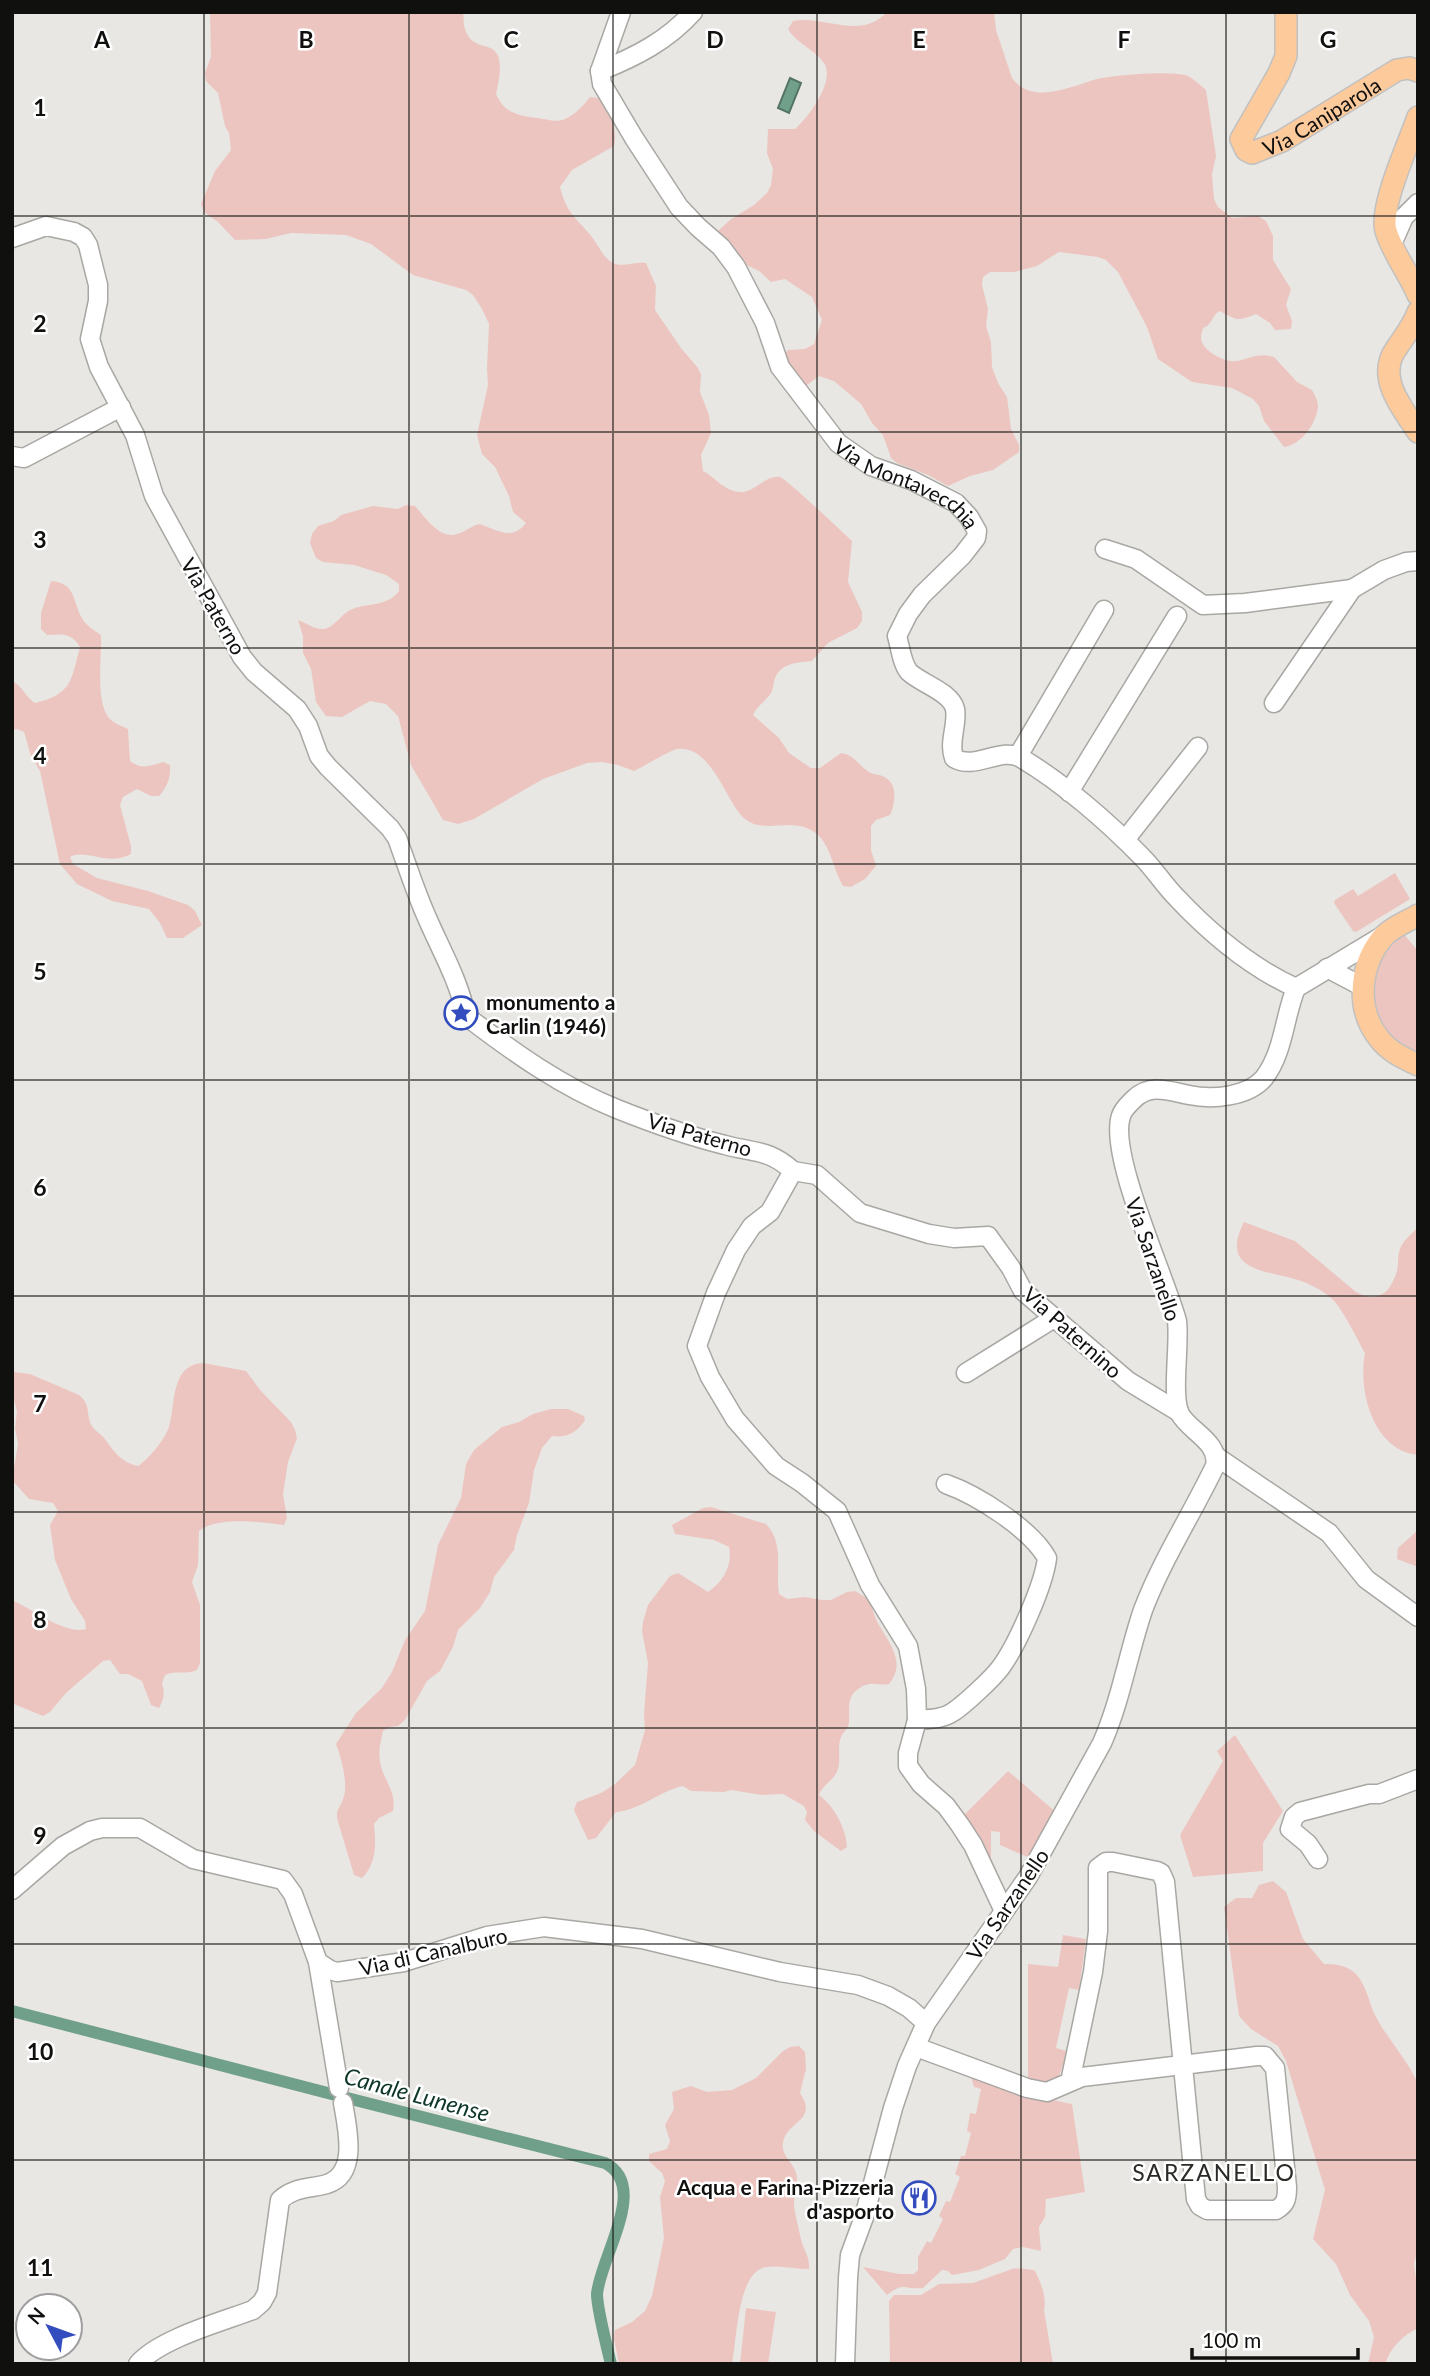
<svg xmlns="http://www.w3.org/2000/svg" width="1430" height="2376" viewBox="0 0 1430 2376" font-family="Lato,sans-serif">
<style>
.green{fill:#edc5c0}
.water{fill:#709f8a;stroke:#537465;stroke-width:2}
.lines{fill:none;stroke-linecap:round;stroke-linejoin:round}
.canal{stroke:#709f8a;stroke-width:12}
.minor-casing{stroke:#a8a7a3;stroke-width:21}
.major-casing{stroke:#c1c1c1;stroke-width:24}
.minor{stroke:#fff;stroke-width:18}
.major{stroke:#fdca9c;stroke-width:21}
.grid{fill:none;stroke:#10100f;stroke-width:2;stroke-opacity:0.55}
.labels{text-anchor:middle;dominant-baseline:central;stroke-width:5;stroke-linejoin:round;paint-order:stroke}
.street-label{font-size:21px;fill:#10100f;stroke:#fff}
.poi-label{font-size:21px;font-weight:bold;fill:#10100f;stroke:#fff;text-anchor:start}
.water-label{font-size:23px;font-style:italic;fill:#0e3728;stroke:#fff}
.neighbourhood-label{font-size:23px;letter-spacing:2px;fill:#2b2a27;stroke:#fff}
.grid-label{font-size:23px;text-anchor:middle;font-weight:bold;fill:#10100f;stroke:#fff;stroke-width:5;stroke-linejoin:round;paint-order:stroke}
</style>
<rect width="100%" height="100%" fill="#e8e7e3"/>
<g class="green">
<path d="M210 12H463C464 17 463 24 465 29 475 61 512 26 496 94 504 113 519 116 537 118 547 119 555 123 565 119 576 114 583 106 590 97L598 98C610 111 618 129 614 146L572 170 560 187C567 215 576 217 592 237 599 246 603 258 613 263 623 268 635 261 646 263L656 286 655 310 681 348 698 368 701 375 700 392 709 415 711 433 701 455 703 471C715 477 724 491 740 492 754 493 765 475 780 477 785 478 845 534 852 541L848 582 862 612V621L857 628 828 643 812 661C800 662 782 663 776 676 773 681 774 688 771 693 766 701 757 706 753 715L779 738 789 753 811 768H820L841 753C855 755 858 765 869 772 874 775 881 774 886 778 898 785 895 804 890 815L876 820 871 826V850L876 866 865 879 851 887 843 886C834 871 832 851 820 837 798 813 766 836 745 819 727 805 712 744 677 749 669 751 644 766 634 771L618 765 602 762 587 763 543 779 474 819 458 824 443 820 411 765 398 716 386 704 370 701 342 717 326 716 316 702 311 669 303 653V636L298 620C306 623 315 630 324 629 334 628 340 615 350 610 367 602 386 608 399 591V584L386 575 354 565 323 562 316 558 310 543 312 534 318 526 334 521 341 515 373 506 398 509 406 505 415 506C425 517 440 540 457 534 465 532 471 526 479 524 497 529 511 542 526 523L513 512 509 496 495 467 482 454 477 435 488 385 487 368 489 324 482 309 473 295 466 290 413 275 371 244 346 235 291 233 266 239 235 240 218 222 204 212 201 204 215 171 231 150 229 133 225 126 218 93 206 81 205 73 211 57Z"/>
<path d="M887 12H994L996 30 1012 78C1032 106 1072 86 1097 79 1114 75 1173 70 1188 76 1194 79 1201 86 1206 90L1216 156 1212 174 1214 199 1218 207 1232 218 1258 216 1266 221 1273 236V260L1291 289 1286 305 1292 321 1291 329 1275 330 1270 323 1256 314C1236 322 1238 320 1219 311 1214 315 1213 319 1209 324 1203 331 1205 323 1202 332 1196 347 1218 359 1230 361 1245 363 1254 351 1274 357L1297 382 1312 390C1314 394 1318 400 1318 406 1317 423 1301 445 1284 447L1264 421 1259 406 1253 399 1232 388 1192 382 1158 359 1147 327 1118 272 1106 260 1098 257 1059 252 1037 266 1014 272H990L983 277 982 285 988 309 986 326 991 342 992 367 998 383 1007 397 1011 429 1019 445V452L993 470 970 476 948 486 928 475 897 463 891 458 883 435 872 423 861 404 834 381 819 376 807 385H798L782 356 788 350 805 349 814 344 822 320 812 297 785 279 771 282 759 271 736 260 717 232 730 220 754 205 767 193 771 185 773 169 767 153 768 129H795C808 118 836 81 824 63 814 49 796 43 788 29L793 21C825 15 860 41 887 12Z"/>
<path d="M51 581C77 583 72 602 83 620 87 626 95 631 101 635 102 657 95 701 109 718 114 724 122 726 128 729L130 761C142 770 149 766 163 762L170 765C171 777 167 788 159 796H151L137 789 123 797 120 805 131 846V854C107 867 87 848 70 857L73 864 97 878 148 891 188 905 195 911 202 925 183 938H167L160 923 149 909 112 901 77 884 60 864 40 771 31 756 24 732 17 729 12 730V681C23 686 25 697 35 703 72 694 71 681 80 647 72 633 62 634 47 635L41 629V613Z"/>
<path d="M1395 873 1410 899 1356 932 1353 931 1334 903 1335 900 1353 889 1358 896Z"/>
<path d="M1402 932 1418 951V1057L1404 1051 1382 1030 1370 989 1382 953Z"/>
<path d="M1244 1222 1295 1241 1356 1292C1378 1304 1390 1293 1397 1271 1399 1263 1397 1256 1400 1249 1403 1240 1412 1234 1418 1227V1455C1411 1454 1403 1452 1397 1448 1368 1430 1359 1383 1365 1353 1357 1339 1342 1307 1331 1298 1324 1291 1308 1283 1298 1280 1265 1270 1219 1271 1244 1222Z"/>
<path d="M203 1363 246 1371 261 1391 291 1422 295 1430 297 1438 288 1462 283 1494 287 1518 284 1525C261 1522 218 1516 199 1531L198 1565 192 1582 200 1605V1663L197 1670C186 1675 176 1670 165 1675L162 1683C165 1693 164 1699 159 1708L151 1705 142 1681 128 1674H120L110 1660 103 1661 66 1693 50 1712 43 1716 14 1704 12 1600C32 1609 65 1635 86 1629L85 1621 71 1599 55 1560 50 1525 58 1511 53 1503 29 1499 12 1480 18 1444 15 1428 17 1412 12 1390 14 1372 30 1374 79 1395C92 1406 85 1413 92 1426 94 1430 101 1434 104 1438 114 1451 120 1462 138 1466 150 1458 164 1440 169 1427 176 1404 170 1365 203 1363Z"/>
<path d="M551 1409H568L584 1416 585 1420C577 1433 566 1438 552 1436L542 1448 534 1470 529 1503 517 1535 514 1550 494 1577 490 1592 480 1608 458 1630 453 1647 440 1671 427 1681 405 1720 398 1726 390 1727 383 1731C381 1741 378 1750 380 1761 382 1779 397 1790 393 1811L379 1818 374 1824C376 1844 377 1863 362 1878L354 1875 337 1818C336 1808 342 1806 344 1796 348 1783 341 1757 336 1744L356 1713 382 1688 392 1672 405 1640 425 1611 438 1545 461 1498 466 1464 474 1450 502 1427 519 1422 533 1414Z"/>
<path d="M711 1507 766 1524C785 1544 775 1570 779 1594L787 1599 805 1597 822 1600H831L847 1592 855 1591 870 1600C871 1606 873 1611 875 1617 884 1638 909 1660 889 1684 879 1686 873 1681 863 1686 845 1695 850 1707 849 1723 848 1729 843 1732 841 1737 837 1747 841 1759 838 1769 835 1780 823 1784 819 1795 834 1806 846 1828 847 1847L841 1851 814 1831 805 1820 807 1812 804 1806 783 1794 762 1795 731 1790 724 1792 691 1791 683 1786C659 1791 641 1810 616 1812L596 1838 588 1840 574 1810 577 1802 601 1793 615 1784 635 1765 645 1730 644 1714 648 1663 642 1631 643 1622 648 1605 670 1576 678 1573 708 1592C723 1582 733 1565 729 1547L714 1540 675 1534 672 1525 703 1508Z"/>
<path d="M1418 1530V1567L1397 1559 1398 1548Z"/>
<path d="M1235 1735 1283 1811 1263 1843V1871L1193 1877 1180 1835 1223 1761 1217 1751Z"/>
<path d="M1008 1771 1057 1813 1032 1859 1000 1845V1832L991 1831V1859H983L963 1816Z"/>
<path d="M1273 1881 1286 1892 1303 1939 1324 1964C1335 1964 1346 1965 1355 1973 1366 1984 1368 1999 1374 2013 1386 2038 1407 2058 1418 2084V2249L1414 2264 1416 2280 1418 2282V2328C1402 2336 1391 2347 1385 2364H1368L1374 2337 1369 2321 1350 2295 1336 2264 1313 2239 1325 2190 1286 2061 1278 2046 1251 2029 1239 2016 1224 1907 1236 1898H1252L1259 1885Z"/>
<path d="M1063 1935 1086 1939 1079 1990 1069 1988 1056 2048 1066 2051C1060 2080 1058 2086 1028 2081V1964L1058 1967Z"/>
<path d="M799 2046 805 2052 806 2069 800 2093C819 2121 786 2121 783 2143 781 2156 793 2162 796 2173 799 2182 794 2195 794 2206 795 2213 800 2235 802 2243 805 2252 810 2258 809 2269 794 2269 781 2265 766 2267 737 2272 737 2340 732 2364H619L614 2338 615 2330 632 2322 645 2311 652 2296 664 2238 660 2197 665 2181 662 2173 649 2161V2154L667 2149 670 2141 665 2125 674 2109 672 2092 691 2086 707 2092 732 2090 756 2078 783 2051 790 2047Z"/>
<path d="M967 2073 1029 2095 1072 2104 1085 2192 1046 2199 1045 2217 1039 2227 1041 2251 1023 2247 1013 2249 1005 2259 979 2270 952 2275 948 2271 942 2270 923 2288C903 2290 905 2281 887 2295L863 2267 899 2274H914L918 2270V2257L927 2241 931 2243 943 2219 939 2216 946 2201 950 2202 960 2177 955 2174 961 2156H965L971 2133 967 2131 970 2113 976 2114 981 2089 974 2087 971 2077Z"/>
<path d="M1012 2269C1017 2268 1031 2269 1035 2271 1041 2283 1047 2298 1044 2310L1053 2364H890L889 2301 894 2295H921L939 2284 973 2283Z"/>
<path d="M746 2308 776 2312 768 2364H740Z"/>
</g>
<path class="water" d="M790 78 801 83 789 113 778 108Z"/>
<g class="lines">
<path class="canal" d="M12 2011 347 2098 605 2163C650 2186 600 2257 597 2294 597 2309 607 2347 611 2364"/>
<defs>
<g id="minor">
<path id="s1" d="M621 12 600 71 602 84 634 138 679 207 698 227 721 247 736 267 765 323 780 367 838 443 871 466 911 480 956 503 969 517 977 531 976 538 962 556 922 595 908 614 897 636C900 646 902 664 909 672 922 684 951 692 955 709 958 725 948 742 954 758 975 771 1001 746 1021 758 1063 783 1108 822 1142 857 1155 870 1164 885 1177 898 1210 933 1252 968 1296 988"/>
<path d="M600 71C635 57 667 41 693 12"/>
<path d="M12 238 46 226 74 232 83 237 88 245 98 285V301L90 339 99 367 135 435 154 496 242 657 254 672 297 709 308 726 319 756 328 767 390 828 397 838C407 865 416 894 428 920 442 952 459 981 466 1016 513 1052 562 1087 617 1109 652 1123 688 1136 725 1145 754 1153 769 1149 793 1171L770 1212 752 1226 736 1250 716 1293 697 1346 710 1377 735 1419 776 1466 802 1483 837 1511 870 1585 908 1646 916 1689 917 1720 908 1753V1766L921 1784 946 1806 960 1825 973 1845 1004 1911"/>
<path d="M1392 244 1404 217 1418 203"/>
<path d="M12 456 24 458 121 407"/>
<path d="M1105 549 1136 559 1203 605 1245 603 1352 589"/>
<path d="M1274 703 1352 589 1384 570 1406 562 1418 561"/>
<path d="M1018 756 1104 610"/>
<path d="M1069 792 1177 616"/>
<path d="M1125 840 1198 747"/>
<path d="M1327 968 1363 987"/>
<path d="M793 1171 817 1175 860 1213 929 1234 954 1238 988 1236 1011 1268 1023 1291 1128 1381 1179 1412"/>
<path d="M966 1373 1054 1318"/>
<path d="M1217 1457 1329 1533 1366 1579 1418 1617"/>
<path d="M917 1720C930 1719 943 1719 953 1712 965 1704 993 1678 1001 1667 1017 1645 1044 1585 1047 1558 1031 1529 977 1495 946 1484"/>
<path d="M1318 1859 1308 1844 1290 1829 1294 1817 1300 1812 1369 1794H1379L1418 1779"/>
<path d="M12 1890 63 1846 90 1831 102 1828H140L193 1859 283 1880 293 1894 318 1962 330 1970 337 1972 404 1962 487 1936 544 1927 642 1939 780 1972 858 1985 888 1996 909 2008 926 2023"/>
<path d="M318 1962 339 2088"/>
<path d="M916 2047 1027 2088 1047 2092 1082 2077 1257 2056H1265L1275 2068 1287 2187C1287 2199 1286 2204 1276 2210H1207L1200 2206 1196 2199 1165 1882 1161 1873 1157 1871 1113 1862H1106L1098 1868V1931L1093 1972 1070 2082"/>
<path d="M138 2364C159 2339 221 2322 253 2310L262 2302 267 2293 280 2200C294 2187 309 2189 327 2184 359 2174 347 2127 343 2103"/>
<path d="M845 2364 848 2278 850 2255 864 2217 893 2108 907 2066 926 2023 1028 1877 1102 1743C1121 1700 1128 1654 1143 1610 1162 1560 1192 1514 1215 1466 1220 1442 1190 1432 1180 1414 1171 1396 1180 1345 1177 1321 1165 1277 1108 1154 1121 1116 1123 1109 1129 1104 1134 1099 1150 1083 1169 1091 1189 1095 1212 1100 1248 1097 1264 1078 1284 1052 1284 1017 1296 988L1384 935"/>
</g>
<g id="major">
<path id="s2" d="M1286 12V56L1279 73 1241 139 1246 150 1252 153 1282 141 1397 70 1409 68 1418 71"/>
<path d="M1418 117C1409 143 1379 207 1386 231 1393 254 1409 273 1418 295"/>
<path d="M1418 312C1413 326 1404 337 1396 349 1376 377 1402 408 1418 432"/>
<path d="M1418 915C1408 921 1393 927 1385 935 1360 962 1355 1007 1378 1037 1388 1051 1403 1058 1418 1065"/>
</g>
</defs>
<use href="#minor" class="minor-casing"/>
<use href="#major" class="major-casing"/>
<use href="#minor" class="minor"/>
<use href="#major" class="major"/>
</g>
<path class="grid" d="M204 12V2364M409 12V2364M613 12V2364M817 12V2364M1021 12V2364M1226 12V2364M12 216H1418M12 432H1418M12 648H1418M12 864H1418M12 1080H1418M12 1296H1418M12 1512H1418M12 1728H1418M12 1944H1418M12 2160H1418"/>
<defs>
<symbol id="sight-ring" viewBox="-11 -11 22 22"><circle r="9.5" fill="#fff" stroke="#334dbe" stroke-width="1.5"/><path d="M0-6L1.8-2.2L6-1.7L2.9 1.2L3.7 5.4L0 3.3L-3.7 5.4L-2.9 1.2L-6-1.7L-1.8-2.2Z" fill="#334dbe"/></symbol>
<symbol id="restaurant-ring" viewBox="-11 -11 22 22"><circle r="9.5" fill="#fff" stroke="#334dbe" stroke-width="1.5"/><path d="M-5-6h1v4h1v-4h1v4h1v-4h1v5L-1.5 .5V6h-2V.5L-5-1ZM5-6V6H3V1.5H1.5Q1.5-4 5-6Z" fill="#334dbe"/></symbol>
</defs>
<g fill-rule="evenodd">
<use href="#sight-ring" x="442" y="994" width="38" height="38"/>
<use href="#restaurant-ring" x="900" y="2179" width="38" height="38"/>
</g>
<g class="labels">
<g class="street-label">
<text stroke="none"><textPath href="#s2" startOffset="236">Via Caniparola</textPath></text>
<text stroke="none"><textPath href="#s1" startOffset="590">Via Montavecchia</textPath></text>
<text transform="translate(214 606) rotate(60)">Via Paterno</text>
<text transform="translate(700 1134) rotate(16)">Via Paterno</text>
<text transform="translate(1154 1259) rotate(71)">Via Sarzanello</text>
<text transform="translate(1073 1332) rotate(42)">Via Paternino</text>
<text transform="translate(1007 1904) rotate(-56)">Via Sarzanello</text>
<text transform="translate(433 1951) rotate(-13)">Via di Canalburo</text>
</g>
<g class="poi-label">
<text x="486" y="1001">monumento a<tspan x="486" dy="24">Carlin (1946)</tspan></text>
<text x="894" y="2186" text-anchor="end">Acqua e Farina-Pizzeria<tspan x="894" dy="24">d'asporto</tspan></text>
</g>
<g class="water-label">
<text transform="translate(417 2094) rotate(15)">Canale Lunense</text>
</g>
<g class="neighbourhood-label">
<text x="1214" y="2172">SARZANELLO</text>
</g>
</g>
<g class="grid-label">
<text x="102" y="48">A</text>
<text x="306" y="48">B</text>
<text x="511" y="48">C</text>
<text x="715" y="48">D</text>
<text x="919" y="48">E</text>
<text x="1124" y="48">F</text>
<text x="1328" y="48">G</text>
<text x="40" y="116">1</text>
<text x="40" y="332">2</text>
<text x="40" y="548">3</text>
<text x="40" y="764">4</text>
<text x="40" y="980">5</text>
<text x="40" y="1196">6</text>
<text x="40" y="1412">7</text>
<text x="40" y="1628">8</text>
<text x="40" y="1844">9</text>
<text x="40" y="2060">10</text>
<text x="40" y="2276">11</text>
</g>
<rect width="1430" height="2376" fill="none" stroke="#10100f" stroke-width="28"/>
<g transform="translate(49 2327) rotate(311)"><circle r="33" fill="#ffffff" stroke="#9f9f9f" stroke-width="2"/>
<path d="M0-5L12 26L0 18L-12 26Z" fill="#334dbe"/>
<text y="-10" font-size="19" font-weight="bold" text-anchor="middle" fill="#10100f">N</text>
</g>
<path d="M1192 2348v10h166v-10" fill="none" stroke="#10100f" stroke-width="3.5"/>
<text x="1202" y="2348" font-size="21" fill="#10100f" stroke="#ffffff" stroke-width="5" paint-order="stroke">100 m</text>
</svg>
